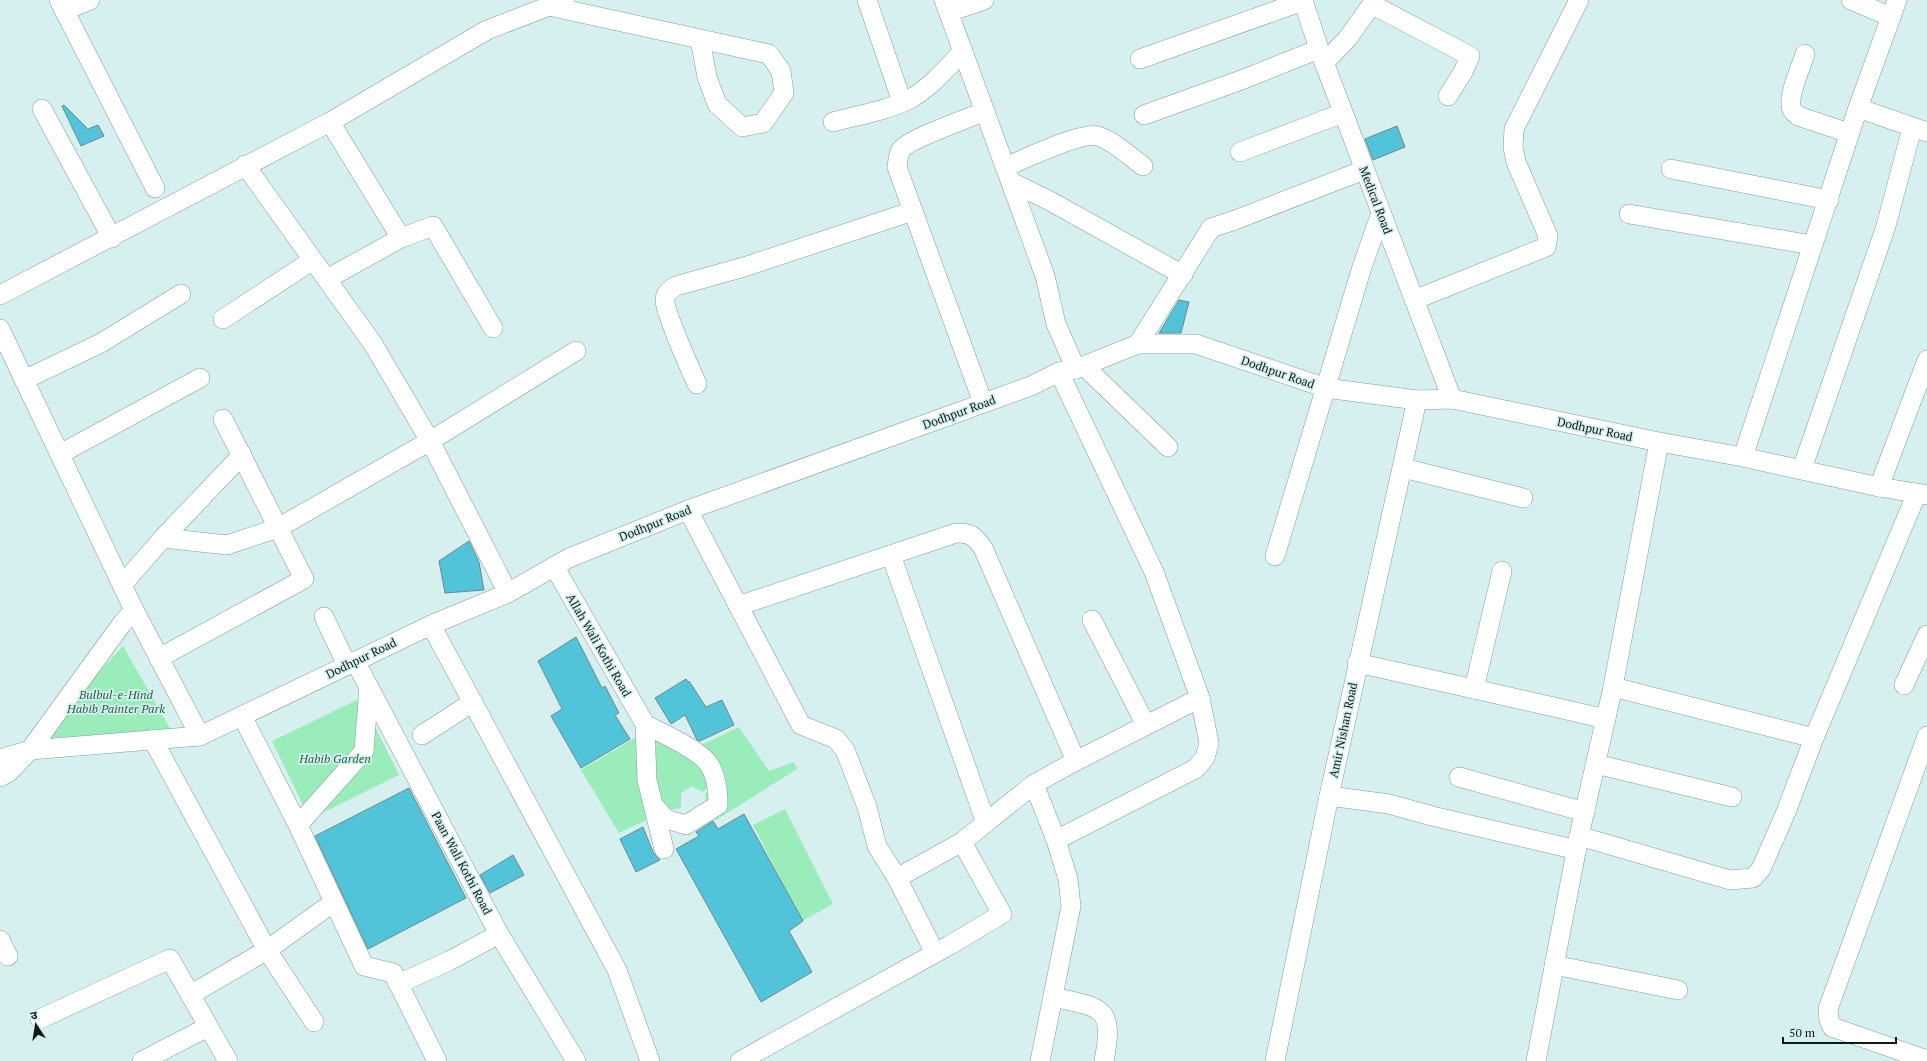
<svg xmlns="http://www.w3.org/2000/svg" width="1927" height="1061" viewBox="0 0 1927 1061" font-family="'PT Serif','Noto Sans Devanagari',serif">
<style>
.green{fill:#9aedbb}
.building{fill:#52c4da;stroke:#70888d}
.lines{fill:none;stroke-linecap:round;stroke-linejoin:round}
.minor-casing{stroke:#829c9b;stroke-width:20}
.minor{stroke:#fff;stroke-width:19}
.labels{text-anchor:middle;dominant-baseline:central;stroke-width:3.5;stroke-linejoin:round;paint-order:stroke}
.street-label{font-size:12px;fill:#101919;stroke:#d5f0ef}
.park-label{font-size:12px;font-style:italic;fill:#235f3f;stroke:#d5f0ef}
</style>
<rect width="100%" height="100%" fill="#d5f0ef"/>
<g class="green">
<path d="M123 646 171 730 37 739Z"/>
<path d="M361 698 399 775 310 819 272 741Z"/>
<path d="M739 727 769 771 794 762 797 769 716 820 706 804 705 794 713 785 699 746Z"/>
<path d="M651 732 693 753 712 783 703 792 691 786 681 793V808L666 810 656 800Z"/>
<path d="M641 734 653 817 619 833 581 770Z"/>
<path d="M785 809 833 904 802 921 753 825Z"/>
</g>
<g class="building">
<path d="M64 105 88 129 98 125 104 136 81 146 62 106Z"/>
<path d="M1397 126 1405 147 1373 160 1365 139Z"/>
<path d="M1179 300 1189 302 1181 333H1159Z"/>
<path d="M469 541 479 562 484 590 445 593 439 561Z"/>
<path d="M576 637 602 688 605 686 619 713 615 715 630 739 581 768 551 716 562 709 538 661Z"/>
<path d="M686 679 688 682 689 681 706 707 722 700 734 725 700 741 697 740 685 715 671 724 655 698Z"/>
<path d="M409 788 466 898 368 949 315 836Z"/>
<path d="M744 814 803 921 789 931 812 972 761 1002 676 849 699 836 696 832 713 821 718 829Z"/>
<path d="M643 827 653 852 660 860 636 872 620 839Z"/>
<path d="M513 855 524 875 490 893 480 875Z"/>
</g>
<g class="lines">
<defs>
<g id="minor">
<path d="M59 0 155 188"/>
<path d="M867 0 902 102"/>
<path d="M944 0 1045 276 1056 324 1076 369"/>
<path d="M1303 0 1319 49 1452 399"/>
<path d="M1851 0 1891 17"/>
<path d="M1373 5 1470 56 1463 72 1448 96"/>
<path d="M549 6 769 54 781 71 784 93 763 123 742 127 717 104 707 77 700 39"/>
<path d="M64 11 90 0"/>
<path d="M949 12 984 0"/>
<path d="M1805 54C1801 67 1789 93 1791 105 1791 110 1794 113 1798 116L1849 133"/>
<path d="M1140 59 1303 1"/>
<path d="M1324 63 1348 38 1375 0"/>
<path d="M1858 108 1897 0"/>
<path d="M42 109 112 238"/>
<path d="M1144 115 1244 79 1319 49"/>
<path d="M330 122 401 238"/>
<path d="M833 122C858 115 887 111 910 99 930 88 947 68 963 51"/>
<path d="M1240 152 1343 113"/>
<path d="M245 165 373 344 430 441 508 593"/>
<path d="M1005 167C1023 160 1082 131 1098 136 1114 141 1130 157 1143 166"/>
<path d="M1671 169 1829 200"/>
<path d="M1011 182 1050 201 1183 275"/>
<path d="M1629 214 1812 245"/>
<path d="M327 279 401 238 433 226 493 328"/>
<path d="M0 295 330 122 487 30 565 0"/>
<path d="M1414 300 1546 247 1548 236 1545 229 1516 162 1513 147 1514 129 1579 0"/>
<path d="M223 319 313 260"/>
<path d="M0 329 134 610 200 736"/>
<path d="M1138 344 1211 228 1235 220 1364 170"/>
<path d="M1084 366 1168 447"/>
<path d="M24 380 101 343 181 294"/>
<path d="M697 384C691 371 664 310 665 300 665 294 671 289 676 286L744 267 913 211"/>
<path d="M983 403 897 167C898 161 898 155 901 150 908 139 970 118 985 111"/>
<path d="M60 454 200 378"/>
<path d="M1743 457 1858 108 1927 132"/>
<path d="M1403 468 1523 498"/>
<path d="M1802 469 1886 226 1912 128"/>
<path d="M1879 487 1927 360"/>
<path d="M688 510 801 725 836 739 845 750 867 807 877 846 897 878 935 953"/>
<path d="M163 538 227 545 278 528 430 441 576 351"/>
<path d="M891 555 986 823"/>
<path d="M1275 556 1362 267 1381 213"/>
<path d="M554 566 645 724 647 780 664 849"/>
<path d="M122 585 163 538 242 455"/>
<path d="M738 606 956 533C971 532 975 537 983 548L1076 761 1034 784 962 842 897 878"/>
<path d="M324 617 347 665"/>
<path d="M1092 620 1146 725"/>
<path d="M431 625 617 970 650 1061"/>
<path d="M159 658 304 579 223 419"/>
<path d="M355 661 499 934 576 1061"/>
<path d="M1357 663 1474 689 1502 571"/>
<path d="M1904 685 1927 635"/>
<path d="M369 687 364 751 298 825 364 966 393 973 437 1061"/>
<path d="M1613 687 1814 738"/>
<path d="M1474 689 1606 719"/>
<path d="M242 716 298 825"/>
<path d="M645 724C661 733 698 749 708 763 716 774 718 791 718 805L686 825 666 819 653 805"/>
<path d="M422 735 473 702"/>
<path d="M1927 736 1828 1009 1829 1020 1832 1027 1927 1060"/>
<path d="M153 740 267 950 314 1022"/>
<path d="M0 759 30 750 200 736 431 625 508 593 569 558 688 510 1031 386 1059 372 1076 369 1138 344H1196L1326 388 1417 400 1452 399 1659 442 1743 457 1879 487 1927 495"/>
<path d="M1076 761 1200 698"/>
<path d="M1596 764 1732 797"/>
<path d="M0 777 9 772 30 750 121 625 134 610"/>
<path d="M1459 777 1585 812"/>
<path d="M1034 784 1056 840 1068 879 1071 906 1040 1061"/>
<path d="M1329 796 1389 804 1432 816 1577 850"/>
<path d="M1579 836 1730 880 1753 878 1761 869 1786 812 1814 738 1917 493"/>
<path d="M1056 840 1195 769 1205 758 1209 743 1200 698 1154 572 1059 372"/>
<path d="M0 940 8 956"/>
<path d="M1554 965 1678 990"/>
<path d="M398 984 449 961 499 934"/>
<path d="M190 995 267 950 334 902"/>
<path d="M1053 997C1101 1008 1115 1005 1104 1061"/>
<path d="M40 1019 170 959 228 1061"/>
<path d="M142 1061 208 1027"/>
<path d="M740 1061 950 945 1002 914 962 842"/>
<path d="M1275 1061 1329 796 1417 400"/>
<path d="M1536 1061 1579 836 1613 687 1659 442"/>
</g>
</defs>
<use href="#minor" class="minor-casing"/>
<use href="#minor" class="minor"/>
</g>
<g class="labels">
<g class="street-label">
<text transform="translate(1376 200) rotate(69)">Medical Road</text>
<text transform="translate(1278 372) rotate(19)">Dodhpur Road</text>
<text transform="translate(959 412) rotate(-20)">Dodhpur Road</text>
<text transform="translate(1595 429) rotate(12)">Dodhpur Road</text>
<text transform="translate(655 523) rotate(-22)">Dodhpur Road</text>
<text transform="translate(599 645) rotate(60)">Allah Wali Kothi Road</text>
<text transform="translate(361 658) rotate(-26)">Dodhpur Road</text>
<text transform="translate(1343 730) rotate(-78)">Amir Nishan Road</text>
<text transform="translate(462 863) rotate(62)">Paan Wali Kothi Road</text>
</g>
<g class="park-label">
<text x="116" y="694">Bulbul-e-Hind<tspan x="116" dy="14">Habib Painter Park</tspan></text>
<text x="335" y="758">Habib Garden</text>
</g>
</g>
<g transform="translate(36 1025) rotate(348)" stroke="#d5f0ef" stroke-width="3" paint-order="stroke">
<path d="M0-3L7 15L0 10L-7 15Z" fill="#101919"/>
<text y="-6" font-size="11" font-weight="bold" text-anchor="middle" fill="#101919">उ</text>
</g>
<path d="M1783 1037v6h113v-6" fill="none" stroke="#101919" stroke-width="2"/>
<text x="1789" y="1037" font-size="12" fill="#101919" stroke="#d5f0ef" stroke-width="3" paint-order="stroke">50 m</text>
</svg>
